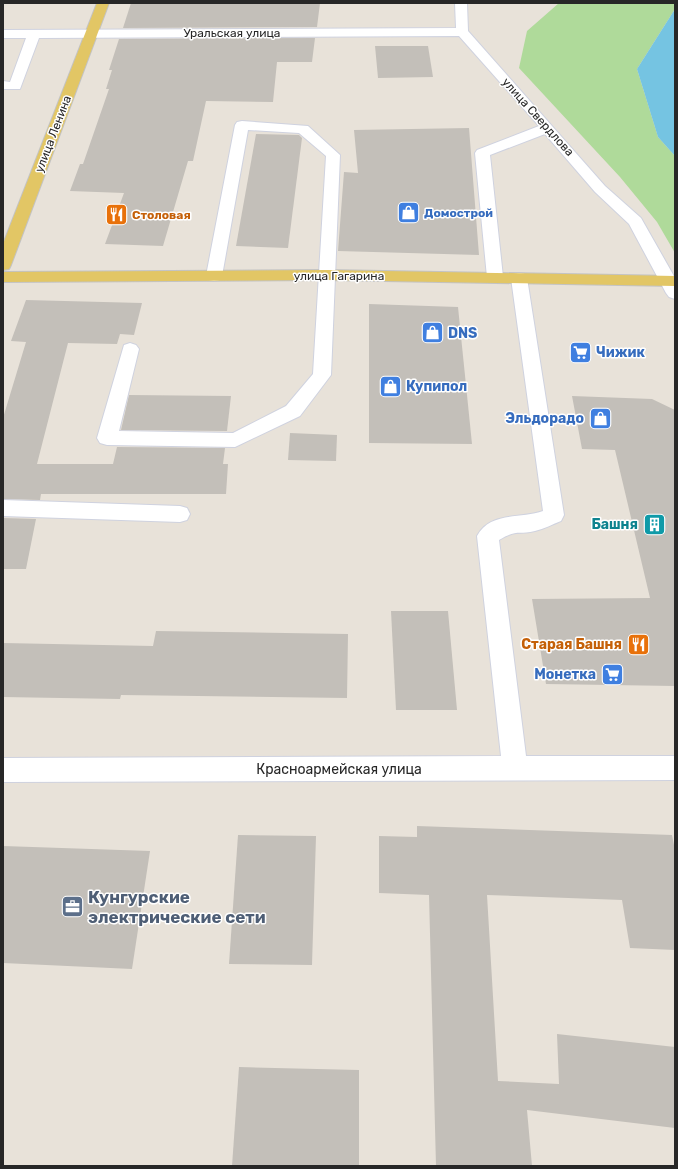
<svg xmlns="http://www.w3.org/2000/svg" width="678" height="1169" viewBox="0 0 678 1169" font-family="Rubik,sans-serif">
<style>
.green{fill:#afda9a}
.water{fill:#75c4e2}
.building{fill:#c3bfb9}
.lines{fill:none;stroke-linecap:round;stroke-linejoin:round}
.minor-casing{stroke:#cfd2df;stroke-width:2}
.major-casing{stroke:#c3c3c3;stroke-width:2}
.minor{fill:#fff;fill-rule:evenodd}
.major{fill:#e2c665;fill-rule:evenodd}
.labels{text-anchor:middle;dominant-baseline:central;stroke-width:3;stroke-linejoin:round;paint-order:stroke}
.far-street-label{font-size:12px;fill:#272727;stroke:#fff}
.far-shop-label{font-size:12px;font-weight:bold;fill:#366cbe;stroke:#fff;text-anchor:start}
.far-food-label{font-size:12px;font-weight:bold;fill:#c56008;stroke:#fff;text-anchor:start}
.shop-label{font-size:14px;font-weight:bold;fill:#366cbe;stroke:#fff;text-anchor:start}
.culture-label{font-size:14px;font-weight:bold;fill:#0d838f;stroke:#fff;text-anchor:end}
.food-label{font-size:14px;font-weight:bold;fill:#c56008;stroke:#fff;text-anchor:end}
.street-label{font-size:14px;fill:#272727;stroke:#fff}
.near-service-label{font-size:17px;font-weight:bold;fill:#4e5e75;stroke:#fff;text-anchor:start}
</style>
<rect width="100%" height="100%" fill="#e8e2d9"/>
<path class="green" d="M559 3H675V9L637 69 658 137 675 156V253L657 222 620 177 519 68 527 31Z"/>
<path class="water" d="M675 9V156L658 137 637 69Z"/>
<g class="building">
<path d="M131 3H320L317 27 123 28Z"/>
<path d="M315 38 312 62H277L273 102 206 101 193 161H188L163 246 105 244 124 193 70 191 80 164H83L109 89H106L112 70H109L119 39Z"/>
<path d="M375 46H428L433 77 378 78Z"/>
<path d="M469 128 479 255 338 251 344 172 358 173 354 130Z"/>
<path d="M256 134 299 135 302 138 288 248 236 246Z"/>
<path d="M26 300 142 303 134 335 120 334 117 344 68 343 37 464H113L117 447 225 448 223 464H228L226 494H41L40 500 3 499V418L26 342 11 341Z"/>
<path d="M369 304 458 307 472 444 369 443Z"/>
<path d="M129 395 231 396 227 431 121 430Z"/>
<path d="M572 396 652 399 675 410V686L546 684 532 599 650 598 615 450 582 449Z"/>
<path d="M290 433 337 435 336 461 288 460Z"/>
<path d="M3 518 36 519 26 569H3Z"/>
<path d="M391 611H448L457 710H396Z"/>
<path d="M156 631 348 634 347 698 121 695 120 699 3 697V643L153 646Z"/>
<path d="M417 826 672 835 675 850V950L630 948 622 900 487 895 498 1081 559 1084 557 1034 675 1047V1128L527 1110 532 1166H436L429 895 379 893V836L417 837Z"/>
<path d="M238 835 316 836 312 965 229 964Z"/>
<path d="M3 846 150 851 132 969 3 963Z"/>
<path d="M239 1067 359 1070V1166H232Z"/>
</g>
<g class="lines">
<defs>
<g id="minor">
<path d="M455 3H467L468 31 605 186 641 218 675 278V299L669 297 666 293 629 224 595 192 545 134 490 155 503 277 501 281 495 282 489 281 487 277 475 153 477 150 539 126 459 36 39 38 20 89H3V81L10 82 26 38H3V30L456 28Z"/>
<path d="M242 121 308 126 340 155 331 375 300 416 235 447 107 445 100 443 97 438 124 345 130 343 136 345 139 349 119 431 233 433 286 406 313 374 326 156 299 133 248 130 222 276 220 280 214 281 208 280 206 276 235 125 237 122Z"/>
<path d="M519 273 525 274 527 278 564 515 561 521C553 524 544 529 535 531 518 535 517 529 499 540L526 756H675V780L3 782V758L501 756 477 536C490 511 522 519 543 511L511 278 513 274Z"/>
<path d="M3 500 180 506 187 508 190 514 187 520 180 522 3 516Z"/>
</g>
<g id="major">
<path d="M97 3H109L11 265 9 269 3 270V244Z"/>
<path d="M327 270 675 276V286L327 280 3 282V272Z"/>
</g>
</defs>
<use href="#minor" class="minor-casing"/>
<use href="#major" class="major-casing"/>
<use href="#minor" class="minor"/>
<use href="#major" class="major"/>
</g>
<defs>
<symbol id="shop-square" viewBox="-11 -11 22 22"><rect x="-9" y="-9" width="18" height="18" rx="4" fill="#3f7fe0" stroke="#fff"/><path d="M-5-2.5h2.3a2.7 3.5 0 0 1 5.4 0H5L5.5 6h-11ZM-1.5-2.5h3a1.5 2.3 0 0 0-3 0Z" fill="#fff"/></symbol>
<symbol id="restaurant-square" viewBox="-11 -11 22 22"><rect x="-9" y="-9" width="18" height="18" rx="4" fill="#e8710a" stroke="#fff"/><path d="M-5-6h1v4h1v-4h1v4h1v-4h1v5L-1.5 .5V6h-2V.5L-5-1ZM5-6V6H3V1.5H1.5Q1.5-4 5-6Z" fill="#fff"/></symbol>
<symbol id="supermarket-square" viewBox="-11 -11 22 22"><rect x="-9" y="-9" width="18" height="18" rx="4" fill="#3f7fe0" stroke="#fff"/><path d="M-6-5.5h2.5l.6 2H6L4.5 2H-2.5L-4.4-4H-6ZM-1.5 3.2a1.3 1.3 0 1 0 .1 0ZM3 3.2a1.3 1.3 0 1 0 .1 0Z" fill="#fff"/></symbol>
<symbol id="building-square" viewBox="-11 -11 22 22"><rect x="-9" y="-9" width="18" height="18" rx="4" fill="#0f9aa8" stroke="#fff"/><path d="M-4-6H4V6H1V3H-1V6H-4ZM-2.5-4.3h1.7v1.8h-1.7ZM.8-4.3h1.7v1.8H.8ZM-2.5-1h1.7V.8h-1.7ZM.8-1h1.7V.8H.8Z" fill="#fff"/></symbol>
<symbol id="office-square" viewBox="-11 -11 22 22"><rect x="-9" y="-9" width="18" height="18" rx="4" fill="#5c6f8a" stroke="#fff"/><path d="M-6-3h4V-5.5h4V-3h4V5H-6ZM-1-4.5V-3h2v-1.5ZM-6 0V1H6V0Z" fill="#fff"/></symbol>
</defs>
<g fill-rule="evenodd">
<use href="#shop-square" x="396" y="200" width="25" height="25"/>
<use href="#restaurant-square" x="104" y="202" width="25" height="25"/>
<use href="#shop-square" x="420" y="320" width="25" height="25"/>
<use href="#supermarket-square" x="568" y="340" width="25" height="25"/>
<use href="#shop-square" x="378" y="374" width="25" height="25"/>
<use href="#shop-square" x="588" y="406" width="25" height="25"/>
<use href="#building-square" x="642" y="512" width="25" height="25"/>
<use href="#restaurant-square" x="626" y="632" width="25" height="25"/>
<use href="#supermarket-square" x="600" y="662" width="25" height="25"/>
<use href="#office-square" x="60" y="894" width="25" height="25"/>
</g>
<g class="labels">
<g class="far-street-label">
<text x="232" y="33">Уральская улица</text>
<text transform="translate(538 117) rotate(48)">улица Свердлова</text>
<text transform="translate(53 134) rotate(-69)">улица Ленина</text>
<text x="339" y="276">улица Гагарина</text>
</g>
<g class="far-shop-label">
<text x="424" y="213">Домострой</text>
</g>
<g class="far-food-label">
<text x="132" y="215">Столовая</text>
</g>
<g class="shop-label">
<text x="448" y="333">DNS</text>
<text x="596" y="352">Чижик</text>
<text x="406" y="386">Купипол</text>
<text x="584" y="418" text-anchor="end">Эльдорадо</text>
<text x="596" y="674" text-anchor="end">Монетка</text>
</g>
<g class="culture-label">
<text x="638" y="524">Башня</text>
</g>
<g class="food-label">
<text x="622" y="644">Старая Башня</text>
</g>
<g class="street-label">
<text x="339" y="769">Красноармейская улица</text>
</g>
<g class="near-service-label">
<text x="88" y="897">Кунгурские<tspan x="88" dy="20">электрические сети</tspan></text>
</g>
</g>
<rect width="678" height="1169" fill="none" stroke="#272727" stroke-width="8"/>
</svg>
